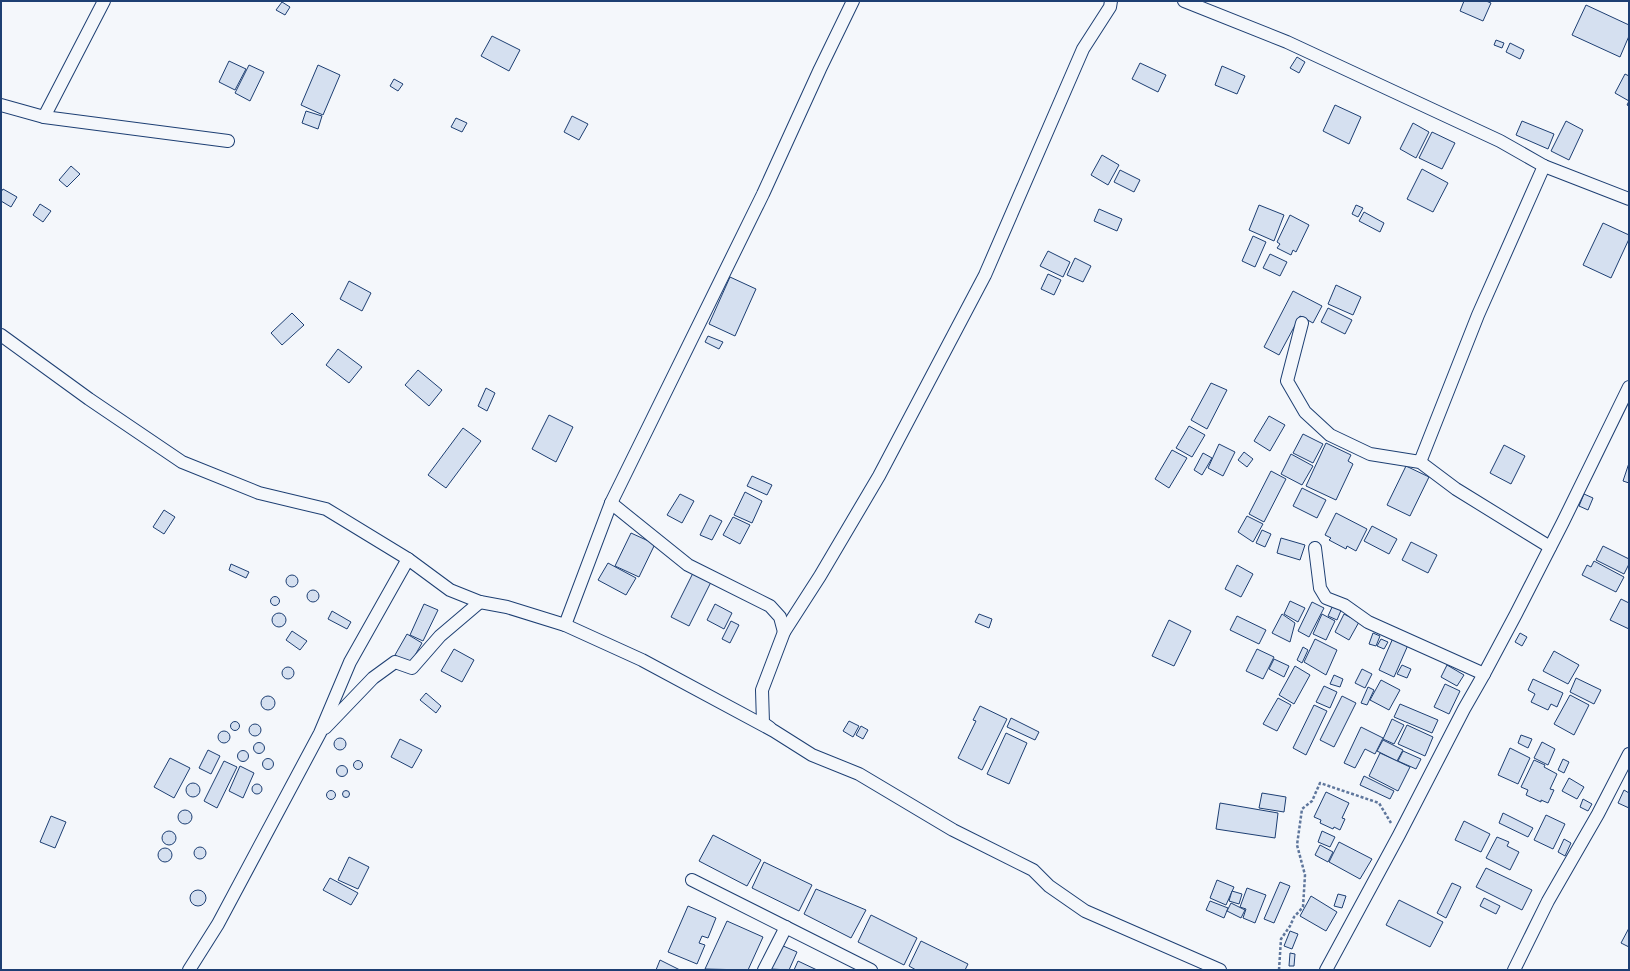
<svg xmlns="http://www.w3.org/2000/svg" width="1630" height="971" viewBox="0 0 1630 971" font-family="'Open Sans',sans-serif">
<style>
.building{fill:#d5e0f0;stroke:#1d3f73}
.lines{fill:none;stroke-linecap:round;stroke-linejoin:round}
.minor-casing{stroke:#1d3f73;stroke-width:14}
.path{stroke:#5e769c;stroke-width:2.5;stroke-dasharray:3 2;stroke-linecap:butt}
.minor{stroke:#f4f7fb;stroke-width:12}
</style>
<rect width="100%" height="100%" fill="#f4f7fb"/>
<g class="building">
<path d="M1464 1H1486L1491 3 1483 21 1460 11Z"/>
<path d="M282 2 290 7 285 15 276 10Z"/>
<path d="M1586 5 1629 25V36L1620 57 1572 35Z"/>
<path d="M492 36 520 50 509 71 481 56Z"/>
<path d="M1496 40 1504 43 1502 48 1494 45Z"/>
<path d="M1510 43 1524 50 1520 59 1506 52Z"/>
<path d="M1297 57 1305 62 1299 73 1290 68Z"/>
<path d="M229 61 246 69 235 90 219 82Z"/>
<path d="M1140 63 1166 75 1158 92 1132 79Z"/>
<path d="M249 65 264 72 250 101 235 93Z"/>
<path d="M318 65 340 75 323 115 301 105Z"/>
<path d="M1222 66 1245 76 1237 94 1215 85Z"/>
<path d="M1625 74 1629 76V106L1627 105 1629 101 1615 93Z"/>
<path d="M394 79 403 84 398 91 390 86Z"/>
<path d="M1335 105 1361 117 1349 144 1323 131Z"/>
<path d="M306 111 322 116 318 129 302 123Z"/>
<path d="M572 116 588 124 579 140 564 132Z"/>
<path d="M456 118 467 123 462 132 451 127Z"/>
<path d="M1522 121 1554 134 1548 149 1516 135Z"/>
<path d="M1566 121 1583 130 1569 160 1551 151Z"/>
<path d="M1413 123 1429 132 1416 158 1400 149Z"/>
<path d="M1432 132 1455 143 1442 169 1419 158Z"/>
<path d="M1102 155 1119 165 1108 185 1091 175Z"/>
<path d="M71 166 80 174 67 187 59 180Z"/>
<path d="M1422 169 1448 183 1433 212 1407 199Z"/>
<path d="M1120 170 1140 180 1134 192 1114 182Z"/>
<path d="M3 189 17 197 11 207 1 201V192Z"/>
<path d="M40 204 51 211 43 222 33 215Z"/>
<path d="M1259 205 1284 215 1274 241 1249 230Z"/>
<path d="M1356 205 1363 208 1358 217 1352 214Z"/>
<path d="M1099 209 1122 219 1117 231 1094 221Z"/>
<path d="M1364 212 1384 223 1380 232 1359 221Z"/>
<path d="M1290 215 1309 225 1296 252 1293 250 1291 255 1277 248 1280 244 1277 242Z"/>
<path d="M1603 223 1629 235V239L1611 278 1583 265Z"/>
<path d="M1253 236 1266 242 1255 267 1242 261Z"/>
<path d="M1048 251 1070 262 1063 277 1040 266Z"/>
<path d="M1270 254 1287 262 1280 276 1263 268Z"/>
<path d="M1075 258 1091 266 1083 282 1067 275Z"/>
<path d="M1048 274 1061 280 1054 295 1041 289Z"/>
<path d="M730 277 756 289 735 336 709 324Z"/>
<path d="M349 281 371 293 362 311 340 299Z"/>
<path d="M1336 285 1361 297 1353 315 1328 304Z"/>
<path d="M1293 291 1322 306 1313 323 1300 316 1279 355 1264 347Z"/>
<path d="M1328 308 1352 320 1345 334 1321 322Z"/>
<path d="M292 313 304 325 282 345 271 333Z"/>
<path d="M708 336 723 342 719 349 705 342Z"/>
<path d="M338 349 362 367 349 383 326 365Z"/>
<path d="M418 370 442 390 429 406 405 385Z"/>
<path d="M1211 383 1227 390 1207 429 1191 420Z"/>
<path d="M486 388 495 393 487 411 478 406Z"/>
<path d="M549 415 573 427 556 462 532 449Z"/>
<path d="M1269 416 1285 425 1270 451 1254 441Z"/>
<path d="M1189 426 1205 435 1192 457 1176 448Z"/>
<path d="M463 428 481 441 446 488 428 475Z"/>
<path d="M1303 434 1323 444 1313 463 1293 453Z"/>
<path d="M1326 443 1351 455 1348 461 1353 464 1336 500 1306 486Z"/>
<path d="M1219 444 1235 452 1223 476 1208 468Z"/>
<path d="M1504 445 1525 456 1511 484 1490 473Z"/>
<path d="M1172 450 1187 458 1169 488 1155 479Z"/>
<path d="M1244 452 1253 459 1247 467 1238 460Z"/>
<path d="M1203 453 1212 458 1202 475 1194 470Z"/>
<path d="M1291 454 1313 466 1302 485 1281 474Z"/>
<path d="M1629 463V483L1623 481Z"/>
<path d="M1406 466 1429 477 1410 516 1387 505Z"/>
<path d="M1271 471 1286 479 1264 522 1249 514Z"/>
<path d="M752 476 772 485 767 495 747 486Z"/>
<path d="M1302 488 1326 500 1317 518 1293 506Z"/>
<path d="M745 492 762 501 752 523 734 515Z"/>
<path d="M680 494 694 501 682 523 667 515Z"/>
<path d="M1584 494 1593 498 1588 510 1579 506Z"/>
<path d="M164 510 175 517 164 534 153 527Z"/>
<path d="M1336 513 1367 529 1356 551 1347 546 1346 549 1329 540 1331 538 1325 535Z"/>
<path d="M710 515 722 521 712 540 700 535Z"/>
<path d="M1247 516 1263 524 1253 542 1238 532Z"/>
<path d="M733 517 750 525 740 544 723 535Z"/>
<path d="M1372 526 1397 539 1389 554 1364 541Z"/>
<path d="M1262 530 1271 534 1265 547 1256 543Z"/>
<path d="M631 533 655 544 639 577 615 566Z"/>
<path d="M1281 538 1305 545 1300 560 1277 553Z"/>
<path d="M1411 542 1437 555 1428 573 1402 560Z"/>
<path d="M1603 546 1629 559V564L1624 574 1596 560Z"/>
<path d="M1594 561 1624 577 1616 592 1582 575 1587 565 1591 567Z"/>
<path d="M608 563 636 578 626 595 598 580Z"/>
<path d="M231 564 249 572 246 578 229 570Z"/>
<path d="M1237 565 1253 574 1241 597 1225 589Z"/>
<path d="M694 571 712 580 689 626 671 617Z"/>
<circle cx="292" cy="581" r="6"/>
<circle cx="313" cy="596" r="6"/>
<circle cx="275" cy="601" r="4.5"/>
<path d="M1621 599 1629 603V629L1610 620Z"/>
<path d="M1290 601 1305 608 1298 622 1284 614Z"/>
<path d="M1312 602 1324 608 1309 637 1298 631Z"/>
<path d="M424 604 438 610 423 641 410 635Z"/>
<path d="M715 604 732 613 724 629 707 620Z"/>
<path d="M1333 605 1342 608 1337 620 1328 616Z"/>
<path d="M332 611 351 622 347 629 328 619Z"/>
<circle cx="279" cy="620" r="7"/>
<path d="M979 614 992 619 989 628 975 622Z"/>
<path d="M1282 614 1295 623 1290 642 1272 633Z"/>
<path d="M1322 614 1335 621 1326 640 1313 634Z"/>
<path d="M1344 614 1359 622 1349 640 1335 632Z"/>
<path d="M1237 616 1266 630 1259 644 1230 630Z"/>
<path d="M1169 620 1191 631 1174 666 1152 656Z"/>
<path d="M731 621 739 625 730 643 722 639Z"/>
<path d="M292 631 307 641 300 650 286 640Z"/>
<path d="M1373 633 1380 636 1376 646 1369 644Z"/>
<path d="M1520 633 1527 637 1522 646 1515 642Z"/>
<path d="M407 634 422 643 410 664 395 655Z"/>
<path d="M1393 638 1408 645 1394 677 1379 670Z"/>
<path d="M1315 639 1337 650 1326 675 1304 662Z"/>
<path d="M1381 639 1388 642 1384 649 1377 646Z"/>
<path d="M1303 647 1308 650 1302 663 1297 660Z"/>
<path d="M454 649 474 660 462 682 441 671Z"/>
<path d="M1257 649 1274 657 1263 679 1246 671Z"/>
<path d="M1554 651 1579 665 1568 684 1543 671Z"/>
<path d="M1274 659 1289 666 1284 677 1269 669Z"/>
<path d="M1402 665 1411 669 1407 678 1397 674Z"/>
<path d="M1447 665 1464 675 1457 686 1441 677Z"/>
<path d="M1295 666 1310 675 1294 704 1279 695Z"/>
<circle cx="288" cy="673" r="6"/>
<path d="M1362 669 1372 674 1365 688 1355 683Z"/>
<path d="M1334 675 1343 679 1340 687 1330 684Z"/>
<path d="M1576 678 1601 690 1594 704 1570 692Z"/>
<path d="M1533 679 1563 693 1557 707 1551 704 1548 710 1531 702 1535 694 1528 690Z"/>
<path d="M1381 680 1400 690 1389 710 1370 700Z"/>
<path d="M1445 684 1460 691 1449 714 1434 707Z"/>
<path d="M1324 686 1337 692 1330 708 1316 702Z"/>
<path d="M1368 687 1374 690 1367 705 1361 703Z"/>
<path d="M426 693 441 706 436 713 420 700Z"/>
<path d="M1570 695 1589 705 1574 735 1554 724Z"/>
<path d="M1342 696 1356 703 1334 747 1320 740Z"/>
<circle cx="268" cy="703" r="7"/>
<path d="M1278 698 1291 705 1277 731 1263 724Z"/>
<path d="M1400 704 1438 720 1432 733 1394 717Z"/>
<path d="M1314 705 1327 711 1306 755 1293 748Z"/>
<path d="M980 706 1007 719 982 770 958 758 976 721 973 720Z"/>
<path d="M1011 718 1039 732 1035 740 1007 727Z"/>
<path d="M1392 719 1404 725 1394 744 1383 739Z"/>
<path d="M849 721 859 726 853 737 843 731Z"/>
<circle cx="235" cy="726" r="4.5"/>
<circle cx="255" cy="730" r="6"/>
<path d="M1407 725 1433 737 1425 756 1398 744Z"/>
<path d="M861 726 868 730 863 739 856 735Z"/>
<path d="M1361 727 1383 738 1375 754 1365 749 1355 768 1344 763Z"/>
<circle cx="224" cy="737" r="6"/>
<path d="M1006 733 1027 743 1009 784 987 774Z"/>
<path d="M1521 735 1532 739 1528 748 1518 743Z"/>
<circle cx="340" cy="744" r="6"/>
<path d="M400 739 422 750 412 768 391 757Z"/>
<path d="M1383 740 1403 750 1397 761 1377 751Z"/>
<path d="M1542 742 1555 749 1548 765 1534 758Z"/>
<circle cx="259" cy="748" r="5.5"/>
<path d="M1510 748 1530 758 1518 784 1498 775Z"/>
<path d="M208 750 220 756 211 774 199 768Z"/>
<circle cx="243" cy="756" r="5.5"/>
<path d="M1403 751 1421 759 1416 769 1398 761Z"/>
<path d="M1380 753 1410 767 1398 791 1369 776Z"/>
<path d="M170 758 190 768 174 798 154 787Z"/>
<circle cx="268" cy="764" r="5.5"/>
<path d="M1563 759 1569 762 1564 773 1558 770Z"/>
<path d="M1534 760 1545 765 1544 767 1557 774 1550 789 1554 790 1548 803 1541 800V802L1526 795 1528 790 1521 787Z"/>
<circle cx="358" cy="765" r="4.5"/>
<path d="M224 761 237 767 217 808 204 801Z"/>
<circle cx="342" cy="771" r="5.5"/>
<path d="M240 766 254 773 243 798 229 791Z"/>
<path d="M1364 776 1394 791 1390 799 1360 785Z"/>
<path d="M1569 778 1584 787 1577 799 1562 791Z"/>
<circle cx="193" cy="790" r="7"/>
<circle cx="257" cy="789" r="5"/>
<path d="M1624 790 1629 793V808L1618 803Z"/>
<circle cx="346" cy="794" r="3.5"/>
<circle cx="331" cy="795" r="4.5"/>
<path d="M1326 792 1349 803 1342 818 1345 819 1340 830 1334 827 1333 829 1320 823 1321 820 1314 817Z"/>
<path d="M1262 793 1286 797 1284 812 1259 808Z"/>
<path d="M1583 799 1592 804 1588 811 1580 807Z"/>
<path d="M1220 803 1278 813 1275 838 1216 829Z"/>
<circle cx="185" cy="817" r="7"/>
<path d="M1503 813 1533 828 1528 837 1499 823Z"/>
<path d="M1546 815 1565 824 1553 849 1534 840Z"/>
<path d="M51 816 66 822 55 848 40 842Z"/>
<path d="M1464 821 1490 834 1481 852 1455 840Z"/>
<path d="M1322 831 1335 837 1330 847 1318 842Z"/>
<circle cx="169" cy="838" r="7"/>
<path d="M713 835 761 860 747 886 699 861Z"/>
<path d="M1497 837 1509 842 1507 846 1519 852 1510 870 1486 858Z"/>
<path d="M1564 839 1571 843 1565 856 1558 852Z"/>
<path d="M1339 842 1372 859 1360 879 1329 862Z"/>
<path d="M1320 845 1333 852 1328 862 1315 855Z"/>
<circle cx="200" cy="853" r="6"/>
<circle cx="165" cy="855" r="7"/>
<path d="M349 857 369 867 358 889 338 880Z"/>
<path d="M764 862 812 885 799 911 752 888Z"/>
<path d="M1486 868 1532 890 1522 910 1476 887Z"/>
<path d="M330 878 358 893 351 905 323 890Z"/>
<path d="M1217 880 1234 887 1226 905 1210 898Z"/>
<path d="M1280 882 1290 886 1274 923 1264 919Z"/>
<path d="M1452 883 1461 887 1446 918 1437 913Z"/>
<path d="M1247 888 1266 895 1255 923 1243 918 1246 909 1240 907Z"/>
<path d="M816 889 866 910 851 938 804 914Z"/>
<circle cx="198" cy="898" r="8"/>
<path d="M1232 891 1242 894 1239 904 1229 901Z"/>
<path d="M1338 894 1346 896 1342 908 1334 906Z"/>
<path d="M1311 896 1337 912 1326 931 1300 916Z"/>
<path d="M1484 898 1500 906 1496 914 1480 906Z"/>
<path d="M1399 900 1443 922 1430 947 1386 925Z"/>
<path d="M1210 901 1228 908 1224 918 1206 910Z"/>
<path d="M1231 903 1245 910 1241 918 1227 911Z"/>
<path d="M688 906 716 918 708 938 702 936 699 943 705 945 697 964 668 952Z"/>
<path d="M871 915 917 938 904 965 858 942Z"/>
<path d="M727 921 763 937 748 970 705 969Z"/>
<path d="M1629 928V947L1621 943Z"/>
<path d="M1290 931 1298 934 1292 949 1284 946Z"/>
<path d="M921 941 968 964 965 970H916L909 966Z"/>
<path d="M781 945 797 952 789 970 771 969Z"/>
<path d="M1290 953 1295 954 1294 966H1289Z"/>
<path d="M660 960 680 970H656Z"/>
<path d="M798 961 817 970H794Z"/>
</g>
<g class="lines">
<defs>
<g id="minor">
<path d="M1184 1 1287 42 1500 141 1544 166 1629 199"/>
<path d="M1 105 44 117 228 141"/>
<path d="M44 117 104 1"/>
<path d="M1302 323 1287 381 1305 412 1330 435 1370 454 1420 462 1456 489 1550 547"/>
<path d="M1 335 89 399 182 462 259 493 326 509 408 559 450 590 480 602 507 607 565 625 642 660 774 731 812 755 859 774 953 830 1033 870 1049 886 1085 911 1220 970"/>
<path d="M1420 462 1478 315 1544 166"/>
<path d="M611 503 688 565 770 606 780 617 784 632"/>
<path d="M1315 548 1320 588 1326 598 1344 605 1368 622 1484 674"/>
<path d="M565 625 611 503 763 194 820 69 853 1"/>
<path d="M325 728 373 678 395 662 412 668 440 636 480 602"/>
<path d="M770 728 763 723 762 690 784 632 820 576 879 476 985 275 1083 49 1110 7 1111 1"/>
<path d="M692 880 871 970"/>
<path d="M189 970 218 924 320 733 350 662 408 559"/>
<path d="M764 970 786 927"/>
<path d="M1326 970 1399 835 1464 709 1484 674 1516 614 1563 522 1629 387"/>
<path d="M1514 970 1548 901 1598 814 1629 754"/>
</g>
</defs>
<use href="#minor" class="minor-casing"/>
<path class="path" d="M1279 970 1281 939 1290 926 1294 917 1303 907 1305 875 1297 845 1302 809 1312 801 1320 783 1379 803 1391 823"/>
<use href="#minor" class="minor"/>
</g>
<rect width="1630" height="971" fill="none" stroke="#1d3f73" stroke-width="4"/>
</svg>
